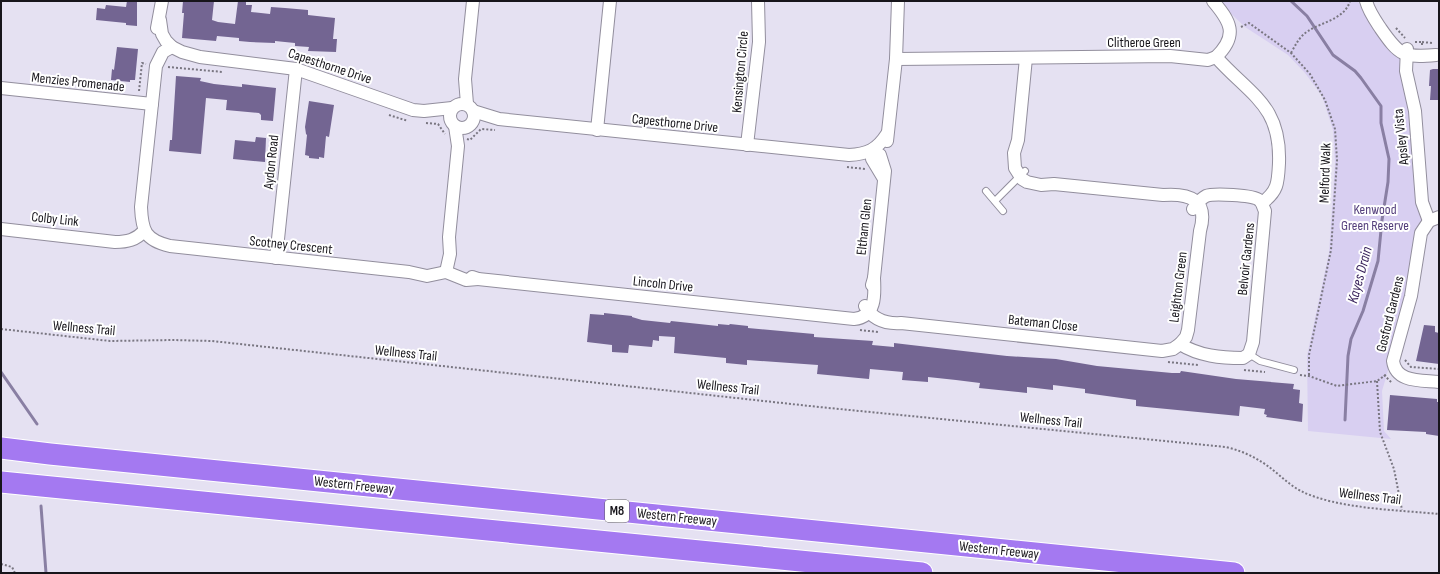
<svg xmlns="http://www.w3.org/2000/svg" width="1440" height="574" viewBox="0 0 1440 574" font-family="'Sofia Sans Condensed',sans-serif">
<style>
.green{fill:#d8cff1}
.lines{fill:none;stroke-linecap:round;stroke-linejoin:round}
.stream{stroke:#897fa3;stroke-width:3}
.building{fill:#736592}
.lane-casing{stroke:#928e9d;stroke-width:8}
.street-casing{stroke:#928e9d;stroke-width:14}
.highway-casing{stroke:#fff;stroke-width:23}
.path{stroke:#797681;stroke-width:2;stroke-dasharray:2 2;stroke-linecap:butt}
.lane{stroke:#fff;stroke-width:6}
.street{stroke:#fff;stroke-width:12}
.highway{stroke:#a479f1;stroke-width:21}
.labels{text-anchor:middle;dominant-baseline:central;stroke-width:4;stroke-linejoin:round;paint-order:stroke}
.shield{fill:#fff;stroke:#5d5b5f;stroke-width:1}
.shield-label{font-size:13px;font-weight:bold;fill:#17151b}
.street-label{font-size:14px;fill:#17151b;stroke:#fff}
.park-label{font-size:14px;fill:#533e7b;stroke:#fff}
.water-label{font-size:15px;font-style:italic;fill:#361f59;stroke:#fff}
</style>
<rect width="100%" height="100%" fill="#e5e1f2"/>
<path class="green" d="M1218 1H1358C1367 22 1381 44 1401 57L1408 92 1424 219 1389 367 1382 391 1384 431 1391 439 1308 431 1307 356 1329 253 1335 163 1333 130 1322 96 1305 73 1288 55 1245 27Z"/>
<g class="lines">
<g class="stream">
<path d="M1291 1 1307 16 1333 55 1355 71 1361 78 1381 106V123L1389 159 1388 182 1382 220 1378 261 1363 311 1351 339 1348 356 1345 420"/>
<path d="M1 372 37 424"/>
<path d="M41 506 46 573"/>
</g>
</g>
<g class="building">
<path d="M127 1H137V26L126 25V23L96 20 97 8 105 9 106 5 126 7Z"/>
<path d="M183 1H214L212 20 218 22 235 24 238 1H246V5H252L251 12 270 14 271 7 285 8 308 10V15L335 18 333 39H337L336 52 308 51 309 47 295 46V43L275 41V43L250 42 239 41V38L217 36 216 41 182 38 184 13H182Z"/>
<path d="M117 47 138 49 135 80H130V82L111 80 112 69 114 70Z"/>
<path d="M1433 69H1439V100H1430L1431 86H1429L1430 70Z"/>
<path d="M176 76 201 78 200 81 214 84 242 87V84L276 88 273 121 261 120V115L259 113 226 110 227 100 206 98 201 154 169 151 170 140H172Z"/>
<path d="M309 101 334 105 329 137 326 136 324 158 319 157V159L309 158V156L305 155 307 135 306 134 305 127Z"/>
<path d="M256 137 266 138 265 162 233 159 235 140 255 142Z"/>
<path d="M604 313 632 316V317L642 320 670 323 671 321 718 326V324L729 325 730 324 748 326V328L814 334V337L873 341 872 345 894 347V343L911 345 1007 356 1056 359 1097 366 1172 373H1180L1181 371 1236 379 1294 384 1293 389 1300 390 1299 403 1303 404 1302 422 1266 417 1267 415 1264 414 1265 409 1240 406 1239 416 1136 406V400L1085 393V389L1053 385V390L1027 387V393L979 388 980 383 956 380 928 377V382L902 380 903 372 870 369 869 379 817 374 818 365 747 360V365L726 363V358L674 353 675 337 659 336V341L653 340 652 347 629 345 628 353 612 352V345L587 342 590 314 604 315Z"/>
<path d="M1424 325 1435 326V332L1439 333V364L1416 361Z"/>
<path d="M1390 395 1437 399V402H1439V436L1426 434V432L1387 430Z"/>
</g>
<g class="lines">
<defs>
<g id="lane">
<path d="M986 191 1003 211"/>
<path d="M995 201 1025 171"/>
<path d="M1249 354 1260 361 1294 370"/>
</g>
<g id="street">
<path d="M1213 1C1230 21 1239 35 1216 57"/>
<path d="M1366 1C1369 12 1375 20 1381 29 1399 55 1403 58 1436 55"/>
<path d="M160 20 162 34 166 41 172 47 182 52 200 57 296 69 413 110 424 111 452 108"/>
<path d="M157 28 162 1"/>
<path d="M172 47 163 52 156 66 141 207C142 231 145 240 170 246L409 272 427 276 446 272 466 280 478 279"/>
<path d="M1407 49 1406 71 1415 111 1422 202 1429 221"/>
<path d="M1026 58 1018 140 1014 153 1015 168 1022 179 1027 182 1041 185 1054 184 1163 195C1190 193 1209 200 1200 231L1188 330 1186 337 1180 344C1199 356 1221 358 1243 358L1249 354 1253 342 1265 211C1263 207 1262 202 1259 200 1253 195 1213 193 1206 196 1200 199 1197 204 1193 209"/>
<path d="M896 59 1170 56 1208 60 1216 57C1251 96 1281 105 1279 163 1278 183 1278 191 1262 203"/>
<path d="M1 88 152 104"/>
<circle cx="462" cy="116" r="12"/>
<path d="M467 104 465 79 473 1"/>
<path d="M473 111 499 119 849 155C867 154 877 150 887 134"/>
<path d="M597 130 610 1"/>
<path d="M887 141 896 59 898 1"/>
<path d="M747 145 759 42 758 1"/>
<path d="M1439 217 1429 221 1421 233 1411 296 1393 361C1396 383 1421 380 1439 382"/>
<path d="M1 229 115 242C127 242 136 240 144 231"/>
<path d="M276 258 296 69"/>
<path d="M446 272 450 254 449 237 458 146 455 126"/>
<path d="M472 277 478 279 854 319C876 317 875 295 874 278"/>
<path d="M872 285 874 278 885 171 880 155 873 150 872 159 884 179"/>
<path d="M865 306C873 320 886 324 901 323L1162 351 1173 349 1180 344"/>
</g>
<g id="highway">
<path d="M1 448 50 454 1234 573"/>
<path d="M1 482 922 573"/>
</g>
</defs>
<use href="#lane" class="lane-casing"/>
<use href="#street" class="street-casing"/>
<use href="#highway" class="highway-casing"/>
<g class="path">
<path d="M1241 27 1249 23 1291 53 1310 74 1325 100 1335 129 1337 160 1331 250 1309 355V376"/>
<path d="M1396 28 1405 38"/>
<path d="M1415 42H1422V46"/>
<path d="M1422 42 1432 43"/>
<path d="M1291 53C1296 44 1300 36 1308 31 1322 22 1345 19 1350 1"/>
<path d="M168 67 223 72"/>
<path d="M139 91 142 63 146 64"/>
<path d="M389 115 408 121"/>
<path d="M426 123 438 124 445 134"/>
<path d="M467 139 470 140 481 129 495 130"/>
<path d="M847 167 865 169"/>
<path d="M1 329 110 341 173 340 212 341 819 407 1226 447C1247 452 1263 461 1279 475 1286 481 1293 487 1301 491 1337 509 1399 510 1439 514"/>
<path d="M860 330 878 332"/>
<path d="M1405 360 1411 367 1439 369"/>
<path d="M1168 362 1198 365"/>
<path d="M1244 370 1265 372"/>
<path d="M1300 375 1309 376 1337 386 1377 381 1387 374"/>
<path d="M1384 375 1392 383"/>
<path d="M1377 381 1380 432 1394 469 1402 510"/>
<path d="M1 564 12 567 15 573"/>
</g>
<use href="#lane" class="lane"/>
<use href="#street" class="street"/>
<use href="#highway" class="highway"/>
</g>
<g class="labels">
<rect class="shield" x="605" y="500" width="24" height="22" rx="3"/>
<g class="shield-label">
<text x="617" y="511">M8</text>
</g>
<g class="street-label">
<text x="1144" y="42">Clitheroe Green</text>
<text transform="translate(330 66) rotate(18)">Capesthorne Drive</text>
<text transform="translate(740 72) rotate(-85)">Kensington Circle</text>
<text transform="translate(78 82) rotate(6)">Menzies Promenade</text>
<text transform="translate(675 123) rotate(6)">Capesthorne Drive</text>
<text transform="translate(1401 137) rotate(-96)">Apsley Vista</text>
<text transform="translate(271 162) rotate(-84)">Aydon Road</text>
<text transform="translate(1325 173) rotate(-88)">Melford Walk</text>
<text transform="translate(55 219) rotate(6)">Colby Link</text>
<text transform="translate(864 227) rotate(-84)">Eltham Glen</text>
<text transform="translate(291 245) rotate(6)">Scotney Crescent</text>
<text transform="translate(1246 259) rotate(-84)">Belvoir Gardens</text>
<text transform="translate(663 284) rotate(6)">Lincoln Drive</text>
<text transform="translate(1178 287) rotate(-83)">Leighton Green</text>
<text transform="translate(1390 314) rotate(-76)">Gosford Gardens</text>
<text transform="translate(1043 323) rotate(6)">Bateman Close</text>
<text transform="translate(84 328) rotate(5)">Wellness Trail</text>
<text transform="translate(406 353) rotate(6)">Wellness Trail</text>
<text transform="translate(728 387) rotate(6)">Wellness Trail</text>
<text transform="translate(1051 420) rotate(6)">Wellness Trail</text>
<text transform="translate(354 485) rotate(6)">Western Freeway</text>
<text transform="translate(1370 496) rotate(7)">Wellness Trail</text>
<text transform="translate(677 517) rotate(6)">Western Freeway</text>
<text transform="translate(999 550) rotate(6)">Western Freeway</text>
</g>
<g class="park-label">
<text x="1375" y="209">Kenwood<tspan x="1375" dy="16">Green Reserve</tspan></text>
</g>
<g class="water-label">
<text transform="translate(1360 275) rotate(-75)">Kayes Drain</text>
</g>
</g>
<rect width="1440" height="574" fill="none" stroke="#17151b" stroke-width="4"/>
</svg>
